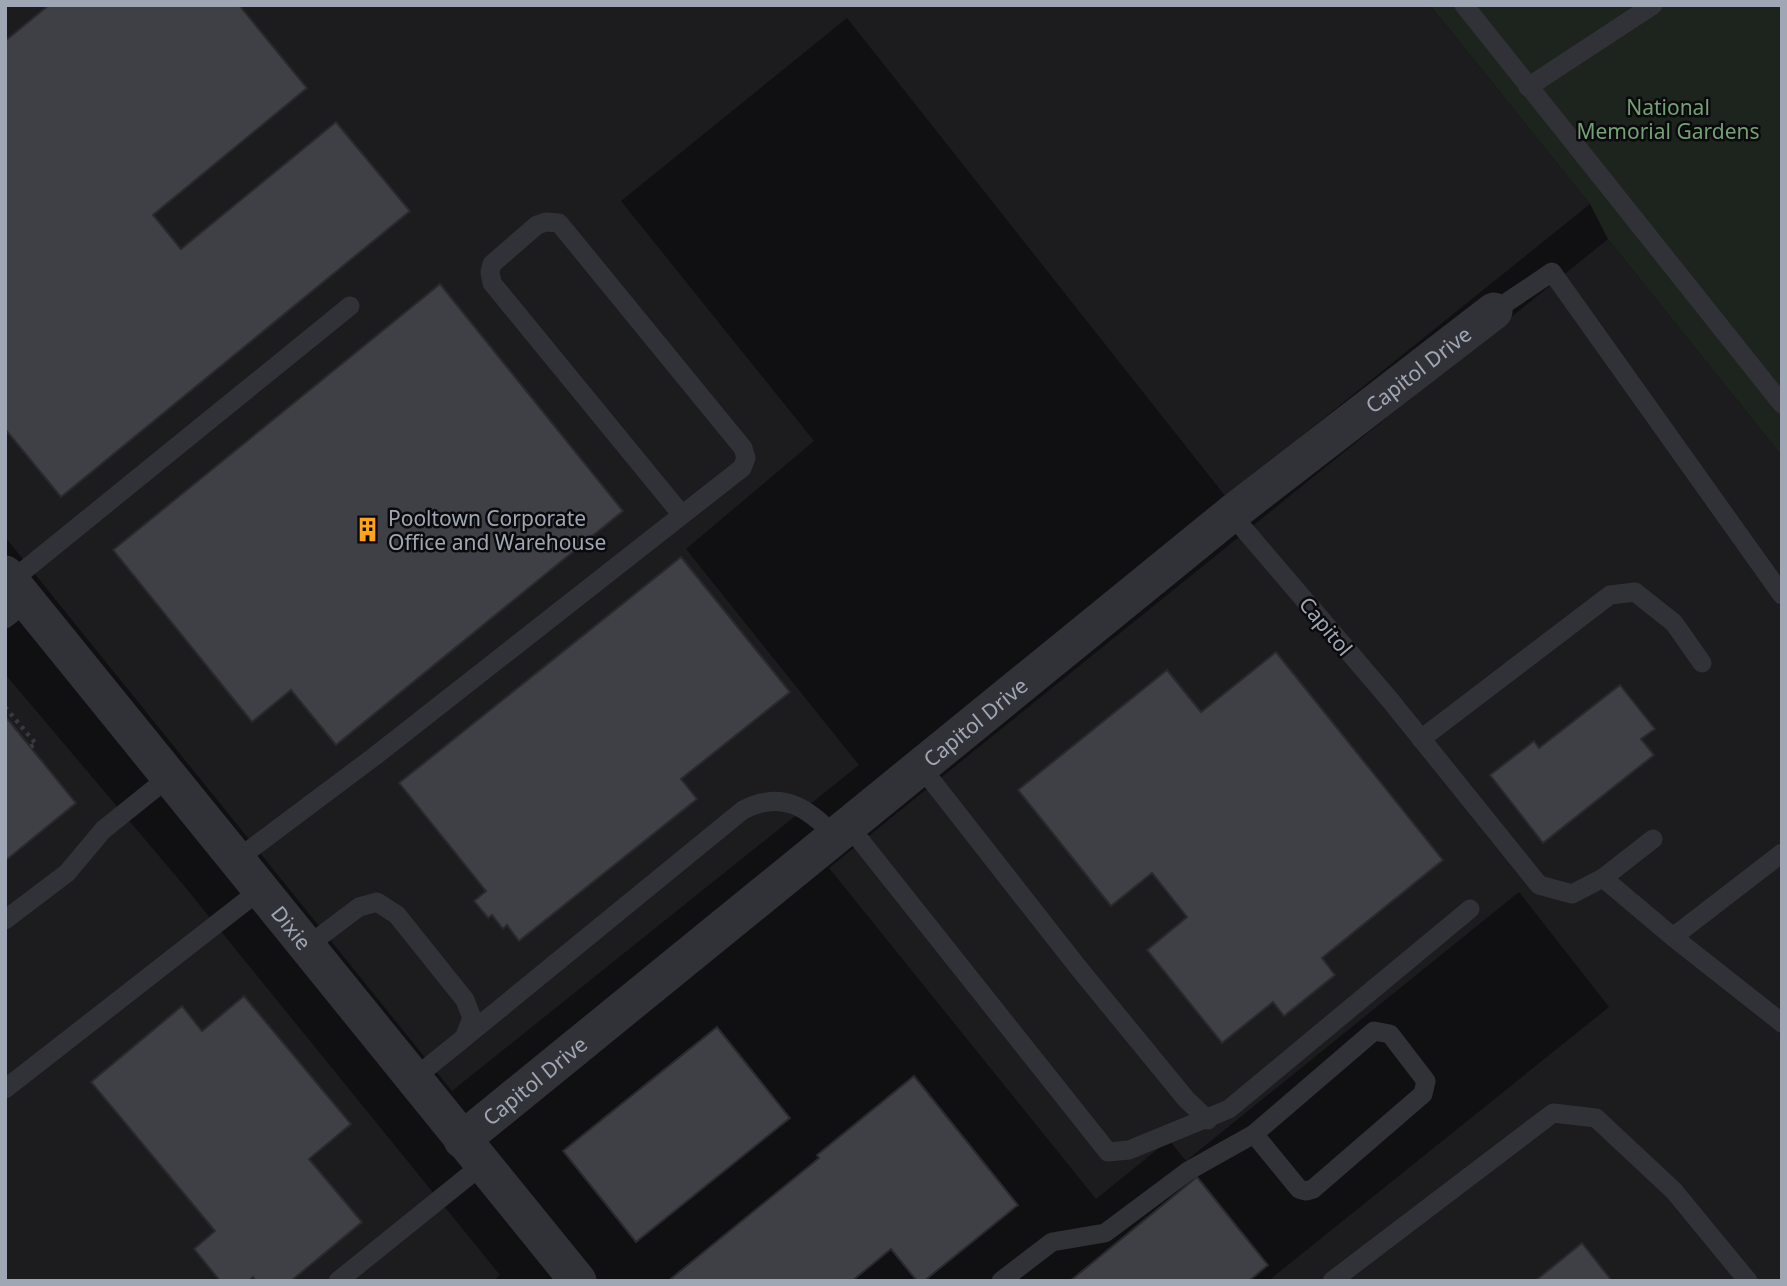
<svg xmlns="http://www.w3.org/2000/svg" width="1787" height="1286" viewBox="0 0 1787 1286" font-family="'Noto Sans',sans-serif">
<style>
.built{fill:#1c1c1f}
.green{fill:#1c241d}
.building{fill:#3e4045;stroke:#2a2a2e;stroke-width:2}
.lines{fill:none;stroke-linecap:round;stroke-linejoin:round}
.path{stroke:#37393e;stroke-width:4.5;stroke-dasharray:3.5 5;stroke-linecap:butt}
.lane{stroke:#313237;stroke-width:19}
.street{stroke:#313237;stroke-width:37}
.labels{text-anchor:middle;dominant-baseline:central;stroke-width:5;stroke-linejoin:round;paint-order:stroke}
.park-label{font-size:21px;fill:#75a075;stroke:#0b0b0d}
.street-label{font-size:21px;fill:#a0a7b4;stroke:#0b0b0d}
.poi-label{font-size:21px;fill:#a0a7b4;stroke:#0b0b0d;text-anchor:start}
</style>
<rect width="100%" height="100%" fill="#101012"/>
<g class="built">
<path d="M5 5H1430L1590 204 1226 497 847 18 621 201 814 441 686 549 859 765 452 1091 5 537Z"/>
<path d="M1608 239 1782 456V1281H1268L1609 1007 1519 892 1186 1161 1169 1140 1096 1199 829 868Z"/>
<path d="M5 674 181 882 500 1275 493 1281H5Z"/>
</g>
<path class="green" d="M1430 5H1782V456L1608 239 1590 204Z"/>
<g class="building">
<path d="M49 5H239L307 88 153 215 181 249 336 122 410 211 61 497 5 429V41Z"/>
<path d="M440 284 623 511 336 745 291 690 252 722 113 550Z"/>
<path d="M681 557 790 692 681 779 697 799 519 941 507 925 503 929 492 915 488 918 474 901 486 891 399 783Z"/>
<path d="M1276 652 1443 860 1322 958 1335 975 1284 1016 1273 1002 1222 1043 1147 950 1187 917 1152 873 1111 906 1018 790 1167 670 1201 712Z"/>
<path d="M1620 685 1655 729 1641 739 1654 755 1543 843 1490 775 1534 741 1539 748Z"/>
<path d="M5 716 76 803 5 861Z"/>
<path d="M244 996 351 1124 309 1159 362 1222 291 1281H256L253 1277 249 1281H220L194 1249 215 1231 91 1082 182 1006 202 1031Z"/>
<path d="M717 1027 790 1118 636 1242 563 1151Z"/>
<path d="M914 1076 1018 1205 924 1281H917L891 1249 852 1281H668L819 1158 817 1155Z"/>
<path d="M1197 1177 1268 1265 1249 1281H1070Z"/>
<path d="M1582 1243 1612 1281H1535Z"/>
</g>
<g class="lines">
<path class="path" d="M5 707 36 744 30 747"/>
<g class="lane">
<path d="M1464 5 1782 404"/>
<path d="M1528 87 1653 5"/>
<path d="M1494 311 1552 272 1782 595"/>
<path d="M1231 514 1390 700 1539 885 1572 894 1603 878 1653 839"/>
<path d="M11 581 350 306"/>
<path d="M5 619 27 602"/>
<path d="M1421 739 1610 595 1635 592 1674 623 1702 663"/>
<path d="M921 767 1077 966 1186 1099 1208 1120"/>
<path d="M848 825 1108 1152 1129 1150 1229 1109 1470 909"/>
<path d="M236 860 375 756 682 515 492 283 490 272 492 264 537 225 546 222 559 223 743 448 746 458 742 468 682 515"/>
<path d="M1603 878 1673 937 1782 1023"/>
<path d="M5 920 67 873 103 830 169 777"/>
<path d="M1673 937 1782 853"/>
<path d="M306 947 359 907 377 902 397 915 465 1000 472 1018 464 1038 413 1079"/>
<path d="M464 1038 743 810C782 790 807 807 835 836"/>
<path d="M5 1089 260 890"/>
<path d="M338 1281 482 1165"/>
<path d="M1001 1281 1052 1242 1105 1233 1188 1171 1254 1134 1374 1031 1390 1034 1426 1081 1423 1094 1313 1189 1306 1191 1299 1189 1254 1134"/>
<path d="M1332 1281 1553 1113 1596 1118 1674 1191 1748 1281"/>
</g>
<g class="street">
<path id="s1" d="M5 574 578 1281"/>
<path id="s2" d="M462 1140 1231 514 1494 311"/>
</g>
</g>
<defs>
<symbol id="building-bare" viewBox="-9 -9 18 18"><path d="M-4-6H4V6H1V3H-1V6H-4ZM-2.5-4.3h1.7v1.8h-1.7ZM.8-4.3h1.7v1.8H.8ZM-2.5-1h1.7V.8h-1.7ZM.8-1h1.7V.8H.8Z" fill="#ffa31b" stroke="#0b0b0d" stroke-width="2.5" paint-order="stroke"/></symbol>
</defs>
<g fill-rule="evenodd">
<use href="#building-bare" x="350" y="512" width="35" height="35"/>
</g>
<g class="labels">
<g class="park-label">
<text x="1668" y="107">National<tspan x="1668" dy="24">Memorial Gardens</tspan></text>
</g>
<g class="street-label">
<text stroke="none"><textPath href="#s2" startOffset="1228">Capitol Drive</textPath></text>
<text transform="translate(1326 626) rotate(50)">Capitol</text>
<text stroke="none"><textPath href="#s2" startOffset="662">Capitol Drive</textPath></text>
<text stroke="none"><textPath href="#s1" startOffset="455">Dixie</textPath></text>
<text stroke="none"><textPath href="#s2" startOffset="94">Capitol Drive</textPath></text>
</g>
<g class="poi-label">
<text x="388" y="518">Pooltown Corporate<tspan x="388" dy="24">Office and Warehouse</tspan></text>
</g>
</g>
<rect width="1787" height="1286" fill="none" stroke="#a0a7b4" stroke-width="14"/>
</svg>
